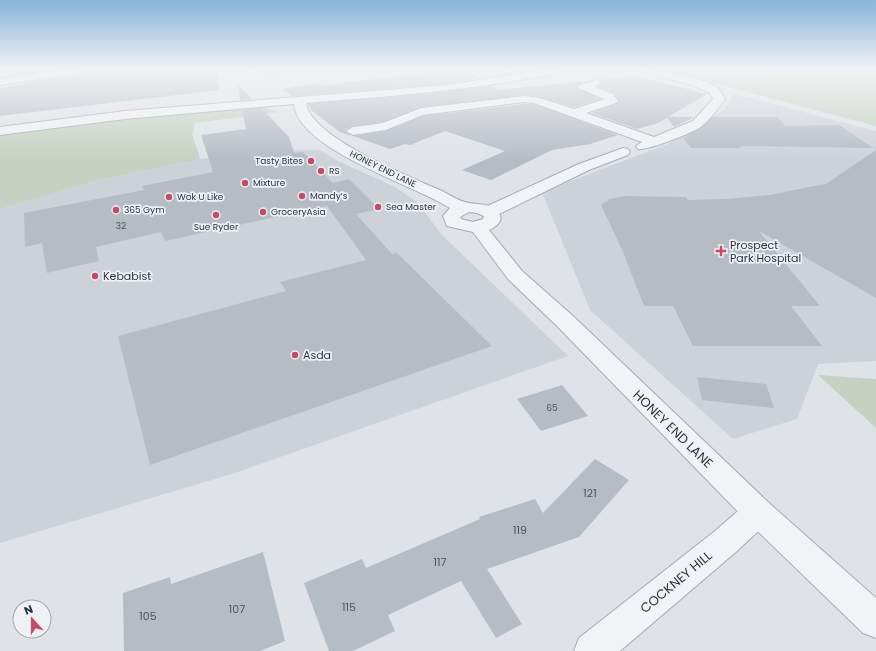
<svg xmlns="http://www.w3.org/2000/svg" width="876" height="651" viewBox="0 0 876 651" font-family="Poppins,sans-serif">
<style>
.built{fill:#cdd2d9}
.green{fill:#c6d1c1}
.building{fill:#b6bcc4}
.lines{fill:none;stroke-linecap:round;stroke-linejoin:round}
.minor-casing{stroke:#a5aab1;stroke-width:2}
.tertiary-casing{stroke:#a5aab1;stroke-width:2}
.minor{fill:#f1f3f6;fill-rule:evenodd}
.tertiary{fill:#f1f3f6;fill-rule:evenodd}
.poi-dot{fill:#c54b67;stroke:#eef2f5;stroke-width:1.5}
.labels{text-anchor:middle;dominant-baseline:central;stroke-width:3.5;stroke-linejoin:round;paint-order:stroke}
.far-poi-label{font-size:9px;fill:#29323d;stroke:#eef2f5;text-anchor:start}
.far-street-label{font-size:9px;fill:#29323d;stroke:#eef2f5}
.number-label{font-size:9px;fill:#4c545f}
.poi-label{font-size:11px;fill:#29323d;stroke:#eef2f5;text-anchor:start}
.near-number-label{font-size:11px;fill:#4c545f}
.near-street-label{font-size:13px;fill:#29323d;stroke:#eef2f5}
</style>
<rect width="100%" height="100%" fill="#dfe3e7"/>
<g class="built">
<path d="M734 94 876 131V361L818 364 797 419 733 439 590 310 542 192 668 144 724 110Z"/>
<path d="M263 149 320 150 338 161 395 187 417 202 442 235 568 356 232 474 0 543V209L94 181 200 159Z"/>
</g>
<g class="green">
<path d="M256 70H356L265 78Z"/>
<path d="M663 70H876V126Z"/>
<path d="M257 106 280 112 195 123 192 134 200 159 94 181 0 209V134L68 125Z"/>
<path d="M818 375 876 379V428Z"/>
</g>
<g class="building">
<path d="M87 70H217L219 90 0 116V88L81 74Z"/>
<path d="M439 70H466L480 78 448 84 292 96 282 89 318 83 323 86 352 81 355 82Z"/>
<path d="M635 76 707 94 668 117H695L674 127 667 118 658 123 637 129 591 113 616 104 619 101 614 93 598 87 602 83 598 80Z"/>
<path d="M589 81 579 84 577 88 601 99 574 107 540 97 524 95 421 107 383 122 352 126 345 130 351 136 340 132 311 110 308 104 433 93 492 86 499 90Z"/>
<path d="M237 84 252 99 240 100Z"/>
<path d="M524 104H534L618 135 590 144 552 150 491 180 462 170 505 151 445 131 410 145 405 144 390 149 353 136 387 131 423 116Z"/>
<path d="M261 108 289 137 294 153 303 152 333 183 349 179 379 209 356 214 392 254 397 253 492 346 150 465 118 336 286 291 280 282 366 260 327 206 165 241 161 232 96 247 99 261 47 273 42 243 25 247 24 213 144 190 142 186 213 172 201 135 246 129 242 110Z"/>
<path d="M713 117H777L785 126 839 125 873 148 740 146 741 148H691L683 138 700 129Z"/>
<path d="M876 150V298L759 231 820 306H791L822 346H693L673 306H644L623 252 601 205 610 199 624 196 686 197 688 200 727 199 770 195 809 187 826 184Z"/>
<path d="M697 377 766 384 774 408 702 400Z"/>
<path d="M562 385 588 416 541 431 517 399Z"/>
<path d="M595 459 629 480 579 537 487 569 522 624 496 638 461 581 388 615 395 631 353 651H329L304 583 362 559 366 568 480 519 479 517 535 499 543 513Z"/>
<path d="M263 552 285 641 260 651H124L123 593 170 577 171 584Z"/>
</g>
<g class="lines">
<defs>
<g id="minor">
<path d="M58 70H86L81 73 0 85V79Z"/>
<path d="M643 70C662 70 703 77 718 88 721 91 723 96 725 99 719 108 711 118 703 125 697 132 646 151 638 149L636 146 642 142 534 103 524 102 423 115 386 130 353 135 346 131 353 127 383 123 421 108 524 96 540 98 574 109 605 99 580 89 578 87 580 85 596 80 601 83 595 87 613 94 618 101 616 103 586 113 654 137 693 121 713 99 710 93 692 85 644 72Z"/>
<path d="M623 148 628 149 630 152 628 155 589 170 495 216 489 217 483 216 481 212 483 208 579 164Z"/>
<path d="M758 499 769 503 773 512 769 521 737 551 620 651H574L579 638 715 531 747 503Z"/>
</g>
<path id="tertiary" d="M541 70H563L558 73C475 90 391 96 306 103 310 137 410 177 440 190 446 193 459 201 465 202 475 205 486 202 496 210 506 218 498 226 489 230L522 271 573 316 769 503 876 598V638L863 633 747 521 557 326 508 279 473 232 447 226 443 216 450 208C416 186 297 149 294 104L125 119 0 135V127L125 111 448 85ZM469 212 477 213 484 216 483 219 473 222 461 219 460 217Z"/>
</defs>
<use href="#minor" class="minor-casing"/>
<use href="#tertiary" class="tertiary-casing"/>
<use href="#minor" class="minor"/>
<use href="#tertiary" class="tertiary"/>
</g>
<linearGradient id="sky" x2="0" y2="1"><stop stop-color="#89b4da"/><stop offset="0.43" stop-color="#f1f2f4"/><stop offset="1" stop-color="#f1f2f4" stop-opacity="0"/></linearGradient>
<rect width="876" height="161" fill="url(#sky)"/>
<g class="poi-dot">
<circle cx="311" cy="161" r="4"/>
<circle cx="321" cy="171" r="4"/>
<circle cx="245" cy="183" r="4"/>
<circle cx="302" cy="196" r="4"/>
<circle cx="169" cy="197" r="4"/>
<circle cx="378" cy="207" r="4"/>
<circle cx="116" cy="210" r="4"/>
<circle cx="263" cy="212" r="4"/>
<circle cx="216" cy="215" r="4"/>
<path d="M719 245h4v4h4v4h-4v4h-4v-4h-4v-4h4z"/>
<circle cx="95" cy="276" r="4"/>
<circle cx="295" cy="355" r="4"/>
</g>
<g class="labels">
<g class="far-poi-label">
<text x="303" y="161" text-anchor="end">Tasty Bites</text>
<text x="329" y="171">RS</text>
<text x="253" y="183">Mixture</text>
<text x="310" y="196">Mandy’s</text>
<text x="177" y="197">Wok U Like</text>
<text x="386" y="207">Sea Master</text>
<text x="124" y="210">365 Gym</text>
<text x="271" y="212">GroceryAsia</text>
<text x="216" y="227" text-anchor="middle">Sue Ryder</text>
</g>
<g class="far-street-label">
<text transform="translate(383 169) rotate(26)">HONEY END LANE</text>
</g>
<g class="number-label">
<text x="121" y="226">32</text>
<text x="552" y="408">65</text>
</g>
<g class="poi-label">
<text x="730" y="245">Prospect<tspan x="730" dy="13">Park Hospital</tspan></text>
<text x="103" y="276">Kebabist</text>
<text x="303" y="355">Asda</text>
</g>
<g class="near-number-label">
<text x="590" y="493">121</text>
<text x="520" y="530">119</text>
<text x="440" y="562">117</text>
<text x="349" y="607">115</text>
<text x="237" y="609">107</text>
<text x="148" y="616">105</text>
</g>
<g class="near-street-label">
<text transform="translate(673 429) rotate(44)">HONEY END LANE</text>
<text transform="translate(676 582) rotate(-40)">COCKNEY HILL</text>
</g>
</g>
<g transform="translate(32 619) rotate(339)"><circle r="19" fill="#eef2f5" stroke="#9fa5ab"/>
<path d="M0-3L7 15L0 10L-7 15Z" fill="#c54b67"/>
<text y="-6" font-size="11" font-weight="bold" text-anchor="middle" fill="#29323d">N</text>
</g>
</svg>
